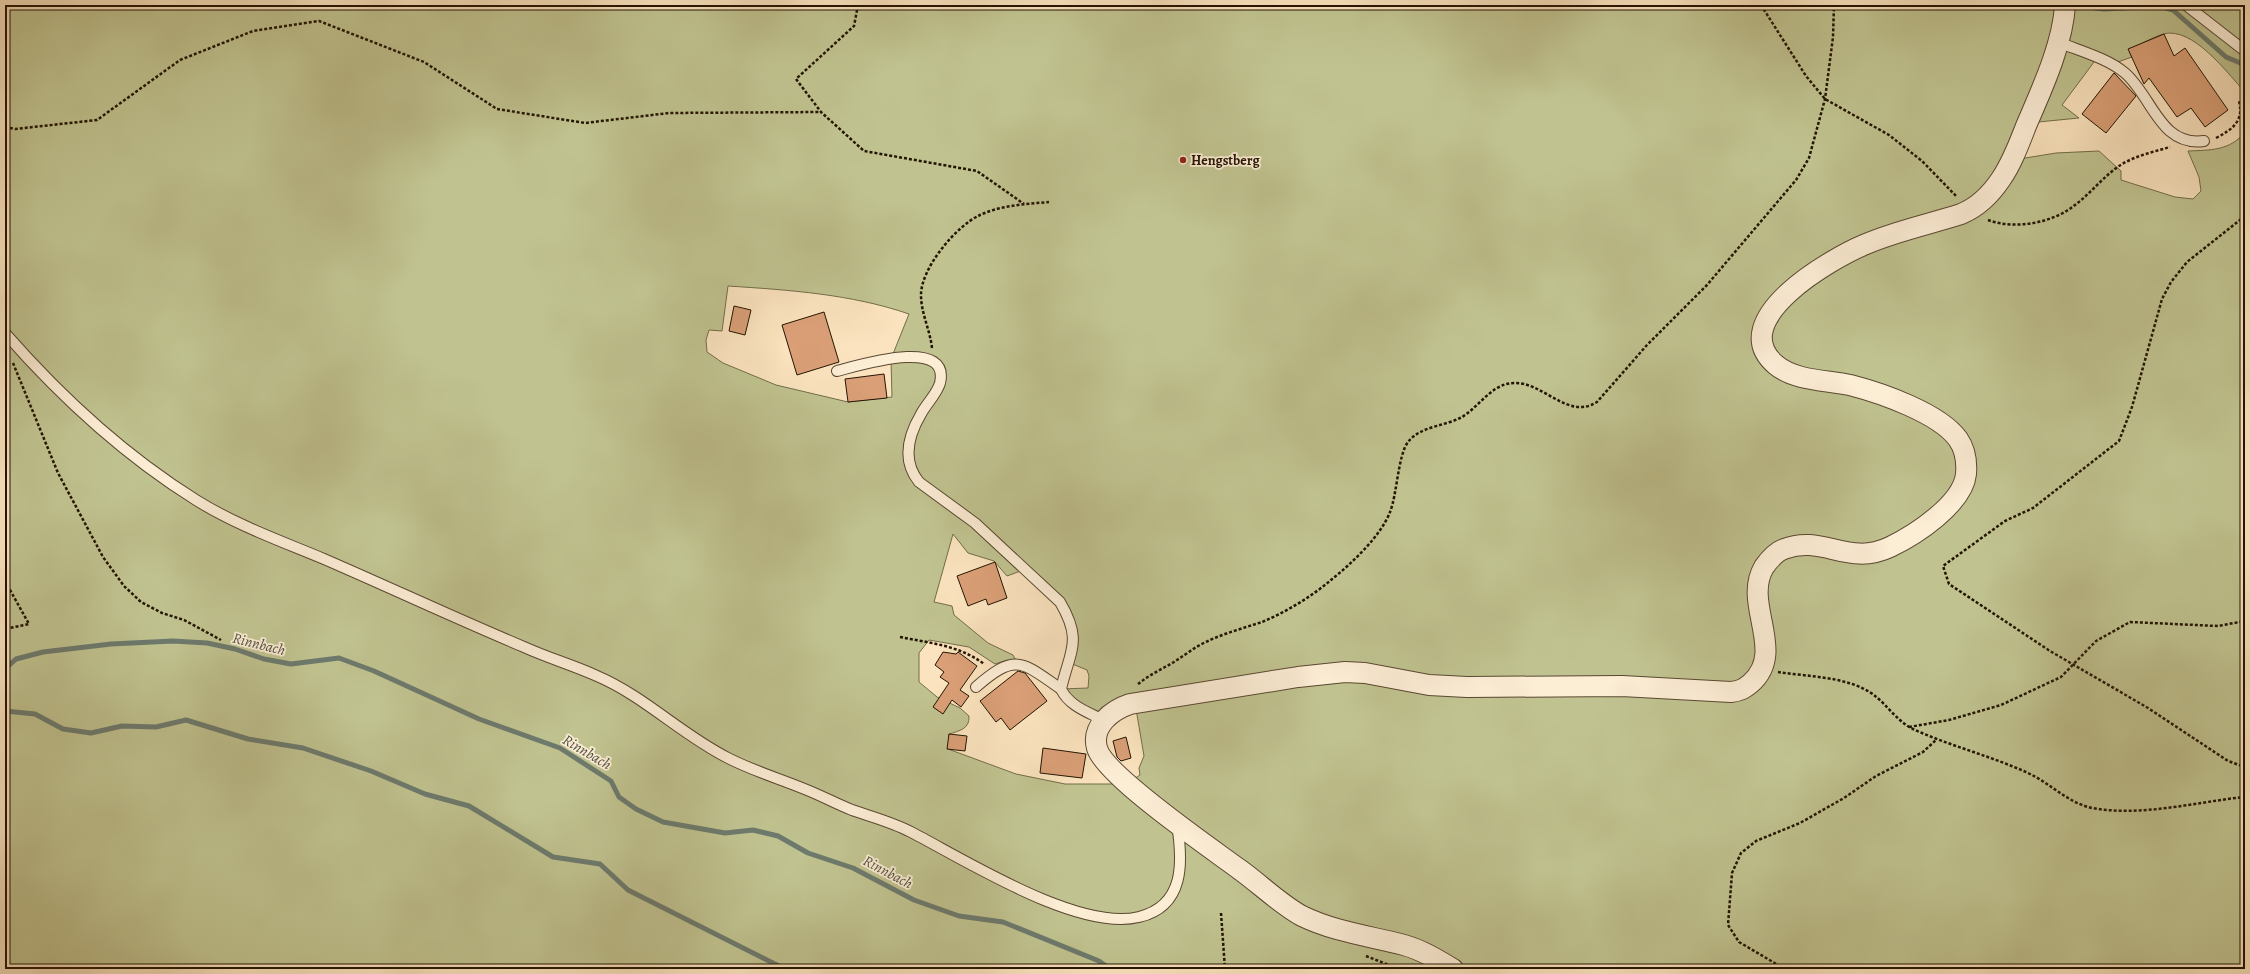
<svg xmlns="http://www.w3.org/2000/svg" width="2250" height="974" viewBox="0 0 2250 974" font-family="Alegreya,serif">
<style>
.green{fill:#c0c390;stroke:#726c49;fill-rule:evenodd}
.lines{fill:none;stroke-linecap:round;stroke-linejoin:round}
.stream{stroke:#6d7a6d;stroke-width:5}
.building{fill:#da9f76;stroke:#231402}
.lane-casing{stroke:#594831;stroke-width:12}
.street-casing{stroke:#594831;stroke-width:22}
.path{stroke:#231402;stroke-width:2.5;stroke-dasharray:3 2;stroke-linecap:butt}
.lane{stroke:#fcedd5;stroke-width:10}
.street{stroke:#fcedd5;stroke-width:20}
.poi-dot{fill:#8f2418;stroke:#fcedd5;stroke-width:1.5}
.labels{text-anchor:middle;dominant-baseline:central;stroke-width:3.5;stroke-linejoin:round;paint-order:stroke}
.poi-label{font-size:14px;font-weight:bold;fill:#231402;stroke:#fcedd5;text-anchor:start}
.water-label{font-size:15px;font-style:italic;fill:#4e5040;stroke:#fcedd5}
</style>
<rect width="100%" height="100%" fill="#fae3be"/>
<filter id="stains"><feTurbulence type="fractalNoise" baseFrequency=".005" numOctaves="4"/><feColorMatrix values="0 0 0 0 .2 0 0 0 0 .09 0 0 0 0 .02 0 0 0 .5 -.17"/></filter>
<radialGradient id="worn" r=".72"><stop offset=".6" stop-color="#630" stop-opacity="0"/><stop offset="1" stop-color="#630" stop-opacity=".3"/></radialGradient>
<path class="green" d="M5 5H2245V92C2227 73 2193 26 2163 34 2151 38 2140 45 2129 49L2132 57 2112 64 2097 58 2062 105 2079 118 2028 123 2013 160 2056 153 2099 151 2121 171V180L2175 197 2193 199 2201 191 2199 177 2188 151C2210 150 2230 151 2245 132V969H5ZM728 286C789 290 851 294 909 314L891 359 892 397 848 402 776 385 723 363 707 352 706 340 709 330 722 331ZM953 534 968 553 994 561 1007 576 1026 569 1069 618 1070 663 1087 670 1089 676 1088 688 1061 689 1103 720 1135 703 1144 756 1139 768 1140 775 1128 783 1121 784H1065L1016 774 948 749 949 734C959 731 970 729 969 716L960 708 937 697 919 682V653L929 640 969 647 995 664 1007 660 1018 664 1013 655 988 643 954 615 952 606 934 602Z"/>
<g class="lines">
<g class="stream">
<path d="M2092 5 2095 8 2104 9 2159 6 2173 10 2226 57 2245 65"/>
<path d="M5 669 16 659 43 652 111 644 173 641 207 643 235 649 264 659 291 664 339 658 374 671 479 719 560 748 611 781 619 797 636 809 663 822 725 833 753 830 778 836 808 853 853 868 914 900 959 916 1003 922 1099 961 1110 969"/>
<path d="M5 711 35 714 63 729 91 733 122 726 156 727 186 720 248 739 303 748 371 771 425 794 469 806 553 857 600 864 628 890 785 969"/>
</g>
</g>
<g class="building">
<path d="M2164 34 2174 56 2185 48 2228 110 2205 127 2191 108 2177 117 2149 78 2144 84 2128 49Z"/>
<path d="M2114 73 2136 96 2106 133 2082 114Z"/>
<path d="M734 306 751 310 745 335 729 331Z"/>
<path d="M824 312 839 362 797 375 782 325Z"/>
<path d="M884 374 887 398 848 402 845 379Z"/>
<path d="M995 562 1007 598 988 605 986 599 968 606 957 576Z"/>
<path d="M943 652 956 654 958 652 977 666 960 690 969 696 961 707 952 700 943 714 933 707 949 683 940 677 944 672 935 665Z"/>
<path d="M1018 671 1025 673 1047 701 1010 730 1001 718 996 722 980 701Z"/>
<path d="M949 734 967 736 965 751 947 749Z"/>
<path d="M1126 737 1131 758 1121 761 1117 757 1113 741Z"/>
<path d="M1043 748 1086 754 1082 778 1040 773Z"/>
</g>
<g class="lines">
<defs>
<g id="lane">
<path d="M2186 5 2245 51"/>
<path d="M2058 42C2080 51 2107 58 2125 73 2152 96 2160 147 2204 141"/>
<path d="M5 333C61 397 124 455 196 500 236 525 281 541 324 559 391 588 457 619 524 647 548 658 573 665 597 676 644 696 682 735 728 758 753 771 781 779 807 790 822 796 837 804 852 810 872 817 892 822 911 832 965 860 1079 932 1139 917 1185 906 1183 862 1177 824"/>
<path d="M837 371C857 366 951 336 940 383 937 394 926 404 921 414 908 436 902 461 919 482L975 523 1060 602C1083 641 1070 650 1061 689 1069 706 1088 712 1103 720"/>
<path d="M976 687C1016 652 1022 662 1061 689"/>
</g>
<path id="street" d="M1453 969C1438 960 1422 950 1404 945 1370 936 1335 932 1302 916 1280 904 1260 884 1239 869 1212 849 1104 775 1097 748 1091 726 1112 710 1130 704L1298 677 1345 672 1365 673 1429 685 1467 687 1622 686 1731 692C1740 691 1744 689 1751 683 1787 651 1742 604 1764 567 1769 560 1776 552 1784 549 1823 534 1848 567 1890 547 1915 535 1963 504 1966 474 1967 462 1965 449 1958 439 1939 413 1881 393 1850 385 1827 380 1795 381 1776 365 1723 320 1832 258 1866 244 1896 231 1930 224 1961 214 1978 207 1991 194 2001 179 2012 163 2019 144 2026 126 2041 91 2063 44 2065 5"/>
</defs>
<use href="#lane" class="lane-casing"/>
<use href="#street" class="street-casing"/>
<g class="path">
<path d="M858 5 854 26 796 79 821 112 864 151 977 171 1024 204"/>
<path d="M1761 5 1806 76 1825 99 1889 135 1922 161 1957 197"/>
<path d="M5 127 15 129 97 120 180 60 253 31 319 21 424 62 497 109 585 123 669 113 821 112"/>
<path d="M2216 138C2233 129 2244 121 2239 101"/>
<path d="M2245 216 2187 262 2171 282 2162 299 2132 407 2119 441 2033 508 2005 521 1943 566 1949 584 2050 651 2148 708 2228 761 2245 767"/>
<path d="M1988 220C2015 230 2053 223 2075 205 2091 193 2103 177 2119 166 2134 156 2153 152 2170 147"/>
<path d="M932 348C930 330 921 313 921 295 921 268 956 226 980 215 1002 205 1026 204 1049 202"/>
<path d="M13 363 58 473 103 557 124 586 141 602 162 613 184 620 221 640"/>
<path d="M5 581 29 624 5 629"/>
<path d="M900 637C929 643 959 645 984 664"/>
<path d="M1778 672C1809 677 1848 676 1874 695 1887 705 1898 722 1913 729 1950 746 1991 756 2028 773 2050 783 2068 803 2092 808 2143 817 2194 802 2245 797"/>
<path d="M1138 684C1149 675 1162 669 1174 662 1185 655 1196 646 1208 641 1225 633 1244 628 1262 622 1286 612 1311 597 1331 580 1351 564 1381 536 1390 512 1397 495 1398 455 1408 442 1420 426 1446 426 1462 417 1475 409 1484 396 1497 388 1535 366 1563 424 1597 402L1647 345 1707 285 1796 180 1809 158 1825 99 1833 37 1834 5"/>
<path d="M1909 727 1949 720 2001 705 2061 677 2096 641 2130 622 2218 626 2245 621"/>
<path d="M1221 913 1225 969"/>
<path d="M1366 956 1399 969"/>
<path d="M1790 969 1778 965 1739 942 1728 925 1732 873 1741 853 1756 841 1800 823 1844 798 1876 776 1923 752 1936 740"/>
</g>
<use href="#lane" class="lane"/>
<use href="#street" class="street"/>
</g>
<circle class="poi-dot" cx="1183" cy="160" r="4"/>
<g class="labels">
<g class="poi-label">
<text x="1191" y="160">Hengstberg</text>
</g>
<g class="water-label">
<text transform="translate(259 644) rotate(14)">Rinnbach</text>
<text transform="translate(587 752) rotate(31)">Rinnbach</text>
<text transform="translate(888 872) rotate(28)">Rinnbach</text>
</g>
</g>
<rect width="2250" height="974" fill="none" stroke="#fae3be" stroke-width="20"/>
<rect x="6" y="6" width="2238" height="962" fill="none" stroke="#231402" stroke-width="2"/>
<rect x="10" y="10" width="2230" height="954" fill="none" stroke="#231402"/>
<rect width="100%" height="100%" filter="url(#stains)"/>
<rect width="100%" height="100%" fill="url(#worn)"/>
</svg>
